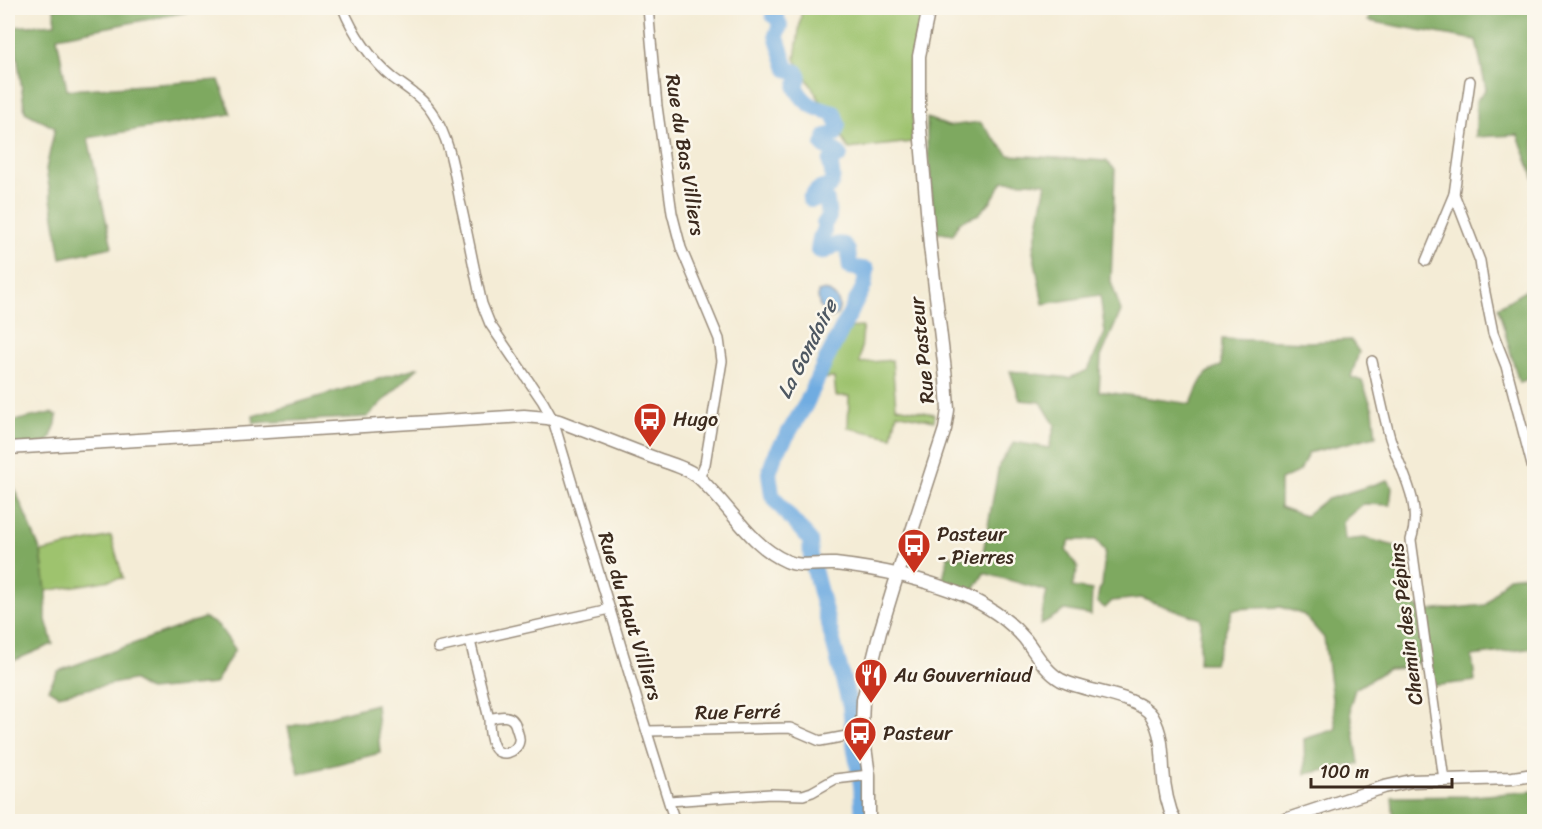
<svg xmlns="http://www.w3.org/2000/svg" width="1542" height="829" viewBox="0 0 1542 829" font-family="Sriracha,sans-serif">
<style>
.green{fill:#9ec36e;stroke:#6c7646;stroke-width:1.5}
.forest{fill:#7ea961;stroke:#5c6a40;stroke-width:1.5}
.water{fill:#70ace1;stroke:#566b80;stroke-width:1.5}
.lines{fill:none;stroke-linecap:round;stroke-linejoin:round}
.river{stroke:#70ace1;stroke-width:16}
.minor-casing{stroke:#988b7a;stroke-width:12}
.tertiary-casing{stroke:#988b7a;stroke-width:15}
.minor{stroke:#fff;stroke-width:9}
.tertiary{stroke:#fff;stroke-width:12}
.labels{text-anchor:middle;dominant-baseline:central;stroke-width:5;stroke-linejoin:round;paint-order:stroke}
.street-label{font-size:20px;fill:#3b2a1e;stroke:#fbf7ec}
.poi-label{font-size:20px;fill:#3b2a1e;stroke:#fbf7ec;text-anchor:start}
.water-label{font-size:21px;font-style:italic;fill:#4e5862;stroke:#fbf7ec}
</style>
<rect width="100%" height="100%" fill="#fbf7ec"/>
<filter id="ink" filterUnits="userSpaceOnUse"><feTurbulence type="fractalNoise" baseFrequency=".0167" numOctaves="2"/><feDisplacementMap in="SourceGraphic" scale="12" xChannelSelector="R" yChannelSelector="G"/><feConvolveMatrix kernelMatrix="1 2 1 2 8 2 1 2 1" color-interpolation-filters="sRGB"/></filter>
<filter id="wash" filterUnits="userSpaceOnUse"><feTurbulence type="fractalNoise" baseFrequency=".008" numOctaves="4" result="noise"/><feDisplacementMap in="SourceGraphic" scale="24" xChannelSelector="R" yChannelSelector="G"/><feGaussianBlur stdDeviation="1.35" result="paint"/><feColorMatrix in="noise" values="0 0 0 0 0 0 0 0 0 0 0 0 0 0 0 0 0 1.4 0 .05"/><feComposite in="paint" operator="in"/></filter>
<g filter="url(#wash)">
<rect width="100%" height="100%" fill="#f4ecd6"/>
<g class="green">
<path d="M802 8H923L915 40 912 142 849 149 795 59Z"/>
<path d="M863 327 860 363 892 360 896 407 935 414 934 421 897 413 892 437 848 428 849 396H836L834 378 819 379 839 337 845 328Z"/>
<path d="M111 536 123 578 46 591 41 552Z"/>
</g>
<g class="forest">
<path d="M54 8H207L57 37 67 90 219 80 231 114 88 138 112 247 61 258 46 169 55 128 25 112 13 27 55 24Z"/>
<path d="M1372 8H1534V179L1518 135 1476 137V101L1486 89 1476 40 1368 21Z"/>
<path d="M927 118 948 126 980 122 1009 155 1106 161 1115 169 1111 282 1121 311 1101 357 1099 391 1191 404C1198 387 1202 371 1221 366L1222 339 1307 342 1351 340 1359 352 1351 377 1362 381 1373 410 1376 436 1308 453 1300 471 1280 480V507L1305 516 1325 500 1388 480 1392 487 1390 505 1363 504 1343 521 1345 540 1364 538 1395 546 1405 563 1399 589 1414 605 1427 611 1485 605 1508 577 1534 574V648L1472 656 1475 681 1431 686 1421 661 1406 668 1388 669 1355 689 1350 706 1359 764 1305 774 1304 739 1336 729 1324 638 1304 615 1281 607 1233 609 1214 663H1199L1201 619 1141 598 1112 601 1105 608 1097 602 1099 590 1102 586 1105 551 1096 540H1070L1066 550 1078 568 1072 587 1092 590 1091 615 1065 610 1040 625 1047 591 984 573 968 600 941 588 948 556 982 558 999 465 1014 442 1049 448 1055 425 1041 402 1020 400 1010 371 1069 378 1088 370 1105 333 1100 295 1043 304 1033 251 1046 183 1003 181 991 201 979 214 959 222 953 235 935 232 927 141Z"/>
<path d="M1534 277V376L1519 383 1498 307 1525 291Z"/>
<path d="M419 367 367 417 254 423 253 416Z"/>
<path d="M51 413 57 416 56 424 49 441 8 452V422Z"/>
<path d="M13 485 41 552 46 591V620L53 644 8 663V486Z"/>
<path d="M204 618 218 625 235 649 215 684 149 690 132 680 58 695 48 689 58 671Z"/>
<path d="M376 704 380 753 299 774 288 727Z"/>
<path d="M1534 791V821H1394L1392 797 1474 796Z"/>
</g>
<path class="water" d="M825 290C836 295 843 303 837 315L830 318C820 311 818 304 818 292Z"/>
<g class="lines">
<path class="river" d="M776 8 773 15 777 18 780 26 776 35 787 69 797 72 799 76 796 88C805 105 816 109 834 113L838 125 835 134 826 136 823 145C828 151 834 148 840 155L830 162C831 170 835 177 830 186 817 190 818 188 810 199L812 200 823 198 827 201 829 217 824 224V233L820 238 818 250C829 256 830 241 844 245L848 251 850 267 867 270 864 286 825 362 806 404 775 455 769 473 772 495 780 506 810 540 811 558 850 706 854 744 861 785 863 822"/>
</g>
</g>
<g filter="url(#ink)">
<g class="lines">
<defs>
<g id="minor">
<path d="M343 8C352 32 373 62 393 78 408 89 423 98 433 114 450 140 454 171 460 201 468 235 474 270 482 304L490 324 543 402 553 420 641 713 675 822"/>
<path d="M648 8 657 106 672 213 681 248 719 339 722 361 705 464 699 478"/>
<path d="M1470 81 1454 194 1480 261 1484 288 1493 333 1506 366 1534 473"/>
<path d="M1426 261 1454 194"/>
<path d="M1372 361C1378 387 1383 413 1390 438 1401 472 1423 503 1411 540L1444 780"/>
<path d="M470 641 489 719C500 716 513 713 516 727 517 731 520 737 519 741 517 753 500 758 494 747 490 739 489 727 489 719"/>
<path d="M438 648 610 609"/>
<path d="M647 731 790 728 820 741 863 733"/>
<path d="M669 801 771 794 803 795 812 792 835 779 869 775"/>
</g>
<g id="tertiary">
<path d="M8 448 524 416 547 418 559 421C590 433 621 445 652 457 665 462 684 467 694 474 701 478 705 484 711 490 734 514 754 547 786 561 801 568 819 563 835 564 879 569 922 578 963 595 986 605 1009 620 1025 639 1036 653 1045 671 1061 680 1084 692 1139 695 1152 716 1162 733 1162 750 1163 769 1164 787 1167 805 1175 822"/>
<path d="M869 822V775L862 726 863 700 880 632 894 586 945 429 948 410 946 379 930 246 919 116V56L929 8"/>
<path d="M1279 822 1384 787 1411 781 1513 778 1534 775"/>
</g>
</defs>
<use href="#minor" class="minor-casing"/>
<use href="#tertiary" class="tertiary-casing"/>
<use href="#minor" class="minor"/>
<use href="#tertiary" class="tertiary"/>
</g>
</g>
<defs>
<symbol id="bus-pin" viewBox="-11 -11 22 30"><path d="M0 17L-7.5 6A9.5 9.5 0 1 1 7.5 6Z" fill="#c8321e" stroke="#fbf7ec"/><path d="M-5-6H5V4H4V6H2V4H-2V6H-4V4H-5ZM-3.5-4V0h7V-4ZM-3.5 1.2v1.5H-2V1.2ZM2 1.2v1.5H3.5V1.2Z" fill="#fff"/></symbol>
<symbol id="restaurant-pin" viewBox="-11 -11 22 30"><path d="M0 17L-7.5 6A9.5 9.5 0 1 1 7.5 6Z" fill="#c8321e" stroke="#fbf7ec"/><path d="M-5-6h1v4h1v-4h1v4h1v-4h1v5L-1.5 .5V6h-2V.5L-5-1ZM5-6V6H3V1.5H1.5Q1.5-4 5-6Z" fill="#fff"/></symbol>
</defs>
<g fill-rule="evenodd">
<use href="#bus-pin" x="631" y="400" width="38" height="52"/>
<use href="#bus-pin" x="895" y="526" width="38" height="52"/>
<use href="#restaurant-pin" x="852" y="656" width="38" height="52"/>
<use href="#bus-pin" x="841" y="714" width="38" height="52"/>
</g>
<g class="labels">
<g class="street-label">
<text transform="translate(685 155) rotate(81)">Rue du Bas Villiers</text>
<text transform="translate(922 350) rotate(-96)">Rue Pasteur</text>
<text transform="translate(630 616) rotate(73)">Rue du Haut Villiers</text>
<text transform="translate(1406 624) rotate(-97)">Chemin des Pépins</text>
<text transform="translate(738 712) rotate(-1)">Rue Ferré</text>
</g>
<g class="poi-label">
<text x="673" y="419">Hugo</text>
<text x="937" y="534">Pasteur<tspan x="937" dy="23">- Pierres</tspan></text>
<text x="894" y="675">Au Gouverniaud</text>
<text x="883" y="733">Pasteur</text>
</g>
<g class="water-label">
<text transform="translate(807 349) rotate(-63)">La Gondoire</text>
</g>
</g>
<rect width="1542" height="829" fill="none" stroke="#fbf7ec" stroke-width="30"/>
<path d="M1311 778v9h141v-9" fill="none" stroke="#3b2a1e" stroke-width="3"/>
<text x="1320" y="778" font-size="18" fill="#3b2a1e" stroke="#fbf7ec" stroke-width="4.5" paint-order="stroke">100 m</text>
</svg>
